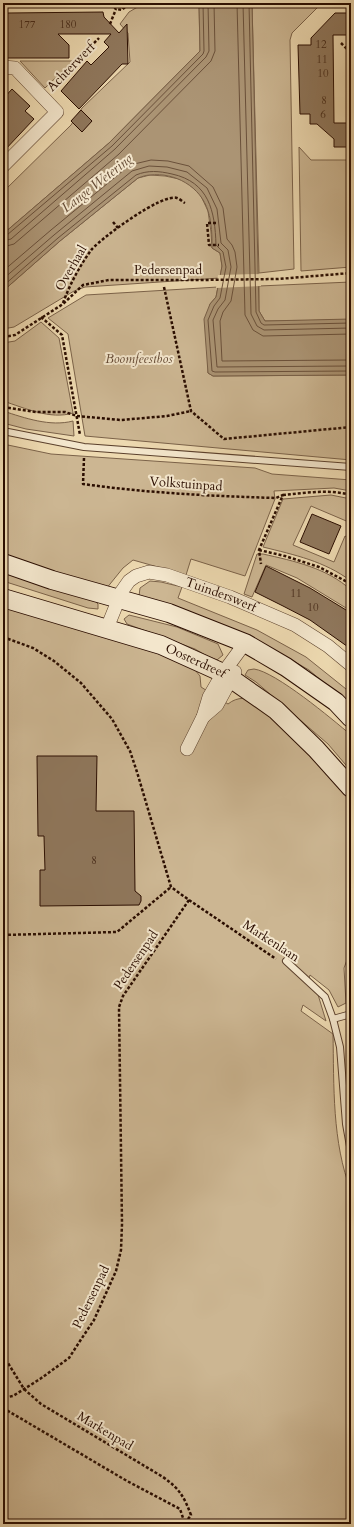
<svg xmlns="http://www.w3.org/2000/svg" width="354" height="1527" viewBox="0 0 354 1527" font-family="Cardo,serif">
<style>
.green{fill:#ccb692;stroke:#7b6249}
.water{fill:#ab9474;stroke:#775e46}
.pier{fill:#edd9b0}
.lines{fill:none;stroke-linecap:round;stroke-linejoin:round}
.shore{stroke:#6a503a;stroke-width:1}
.building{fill:#8f775c;stroke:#2a0d00}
.service-casing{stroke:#5b402c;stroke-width:8}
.minor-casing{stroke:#5b402c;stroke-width:14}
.secondary-casing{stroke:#2a0d00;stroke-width:20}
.path{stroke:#2a0d00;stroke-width:2.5;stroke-dasharray:3 2;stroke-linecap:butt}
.service{stroke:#f3e6cc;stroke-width:6}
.minor{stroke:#f3e6cc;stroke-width:13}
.secondary{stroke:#f3e6cc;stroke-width:18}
.labels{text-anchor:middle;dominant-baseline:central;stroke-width:4;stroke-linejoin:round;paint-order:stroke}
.number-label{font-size:11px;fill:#432817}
.street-label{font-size:13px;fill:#2a0d00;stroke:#f3e6cc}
.park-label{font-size:13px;font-style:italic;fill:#634833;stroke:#f3e6cc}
.water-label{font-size:14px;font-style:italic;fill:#644a34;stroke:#f3e6cc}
</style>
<rect width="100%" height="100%" fill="#edd9b0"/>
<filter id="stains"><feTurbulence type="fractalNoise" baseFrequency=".005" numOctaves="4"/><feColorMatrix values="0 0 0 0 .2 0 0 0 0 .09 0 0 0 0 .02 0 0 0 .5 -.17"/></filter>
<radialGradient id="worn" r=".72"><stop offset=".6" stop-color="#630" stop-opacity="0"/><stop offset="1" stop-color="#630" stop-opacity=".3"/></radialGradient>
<g class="green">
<path d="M319 3V6L292 33 290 40 294 269 259 273 252 4Z"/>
<path d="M141 5H199L200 51 109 143 3 234V192L71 125 82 108 130 62 128 33 120 24 129 12Z"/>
<path d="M20 61H73L45 88Z"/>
<path d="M299 147 311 160H351V267L301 271Z"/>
<path d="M150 175 165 176 184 180 200 194 208 211 211 232 212 248 220 253 222 266 220 278 85 287 74 291 14 327 3 329V291L60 241 138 178Z"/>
<path d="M351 282V320L265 321 259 311V286Z"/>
<path d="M218 287 216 297 210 304 208 373 213 376 351 375V460L85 436 68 334 48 318 86 295Z"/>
<path d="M41 322 59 338 73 413C50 420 25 408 3 401V343L15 341Z"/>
<path d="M3 411C25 418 50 427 73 421L74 436 26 429 3 423Z"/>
<path d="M3 444 51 454 255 468 272 474 351 480V491L334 488 274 491 275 499 245 576 191 559 186 575 133 560 123 568 106 589 3 558Z"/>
<path d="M331 495 351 499V523L311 506 293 545 334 562 345 536 351 539 350 562 351 563V581C324 561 295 555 263 547L283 499Z"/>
<path d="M257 554H263C294 561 327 568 351 590V611L297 578 266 565 252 597 244 594Z"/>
<path d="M3 572 95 601 98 604V609L88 608 3 581Z"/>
<path d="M150 581 161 582 182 587 178 598 257 630 306 657 351 693V706L309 670 253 638 139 596 140 588Z"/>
<path d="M3 606 163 654 195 670 200 676 201 687 228 704C238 696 247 698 258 701L351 795V949L344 968 346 1003 338 1007 329 990 310 975 308 983 316 988 326 1021 303 1005 301 1011 333 1034C334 1086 332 1142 351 1191V1524H3Z"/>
<path d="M129 615 177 627 218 644 223 655 217 660 207 656 195 649 127 624 124 619Z"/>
<path d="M254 669C276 672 332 719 351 735V771L328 744 256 682 245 675 248 670Z"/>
<path d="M351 1041V1101C349 1082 343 1059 351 1041Z"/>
</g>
<path class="water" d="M199 3H252L259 311 265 321 351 319V375L213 376 208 373 204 319 210 304 216 297 222 266 220 253 212 248C212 236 212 223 208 211 201 187 175 172 150 175 146 175 141 177 138 178L60 241 3 291V234L109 143 200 51Z"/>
<path class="pier" d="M261 274V286L216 288 218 275Z"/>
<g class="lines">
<g class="shore">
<path d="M237 3 245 315 253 330 263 336 351 334"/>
<path d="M243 3 251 314 257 326 264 330 351 328"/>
<path d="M249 3 256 312 261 323 264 325 351 323"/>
<path d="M3 236 7 235 112 146 203 54 204 51 203 3"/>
<path d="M3 241 11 239 115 149 206 57 209 51 208 3"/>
<path d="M3 247 14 244 119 154 211 61 215 51 214 3"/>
<path d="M3 271 51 230 130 165 151 160 168 161 189 166 213 187 223 208 227 239 232 245 235 252 237 267 231 301 223 312 220 321 222 361 351 360"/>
<path d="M3 279 54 235 132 171 149 166 167 167 187 172 207 188 217 209 221 243 228 250 231 267 225 300 218 309 213 320 217 367 351 366"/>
<path d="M3 286 58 238 136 175C148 170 159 171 172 174 209 182 215 211 216 245L223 252 226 267 220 298 214 306 208 320 212 371 215 372 351 371"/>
</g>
</g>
<g class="building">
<path d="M103 12 104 17 119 33 127 24 128 64H122L79 109 61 91 87 61 91 65 109 47 104 42 111 34H58L69 45V58H3V19L8 13Z"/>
<path d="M335 13H351V35H333L334 123H351V147H334V139L317 124H310V114H300L298 45H311V38Z"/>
<path d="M12 89 30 106 25 111 34 119 3 152V99Z"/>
<path d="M81 110 92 121 82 132 71 121Z"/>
<path d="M312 514 341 526 329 554 300 542Z"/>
<path d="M266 566 310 588 351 613V649L310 620 283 606 255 592Z"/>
<path d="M37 756H97L96 811H134L135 891 141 896V901L139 905 40 906V870H45L44 836H38Z"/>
</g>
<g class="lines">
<defs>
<g id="service">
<path d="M3 431 84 447 351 467"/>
<path d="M286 961 325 997 333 1019 340 1047 346 1124 351 1152"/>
<path d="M333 1019 351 1014"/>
</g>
<g id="minor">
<path d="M3 67 15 68 57 112 3 166"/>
<path id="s1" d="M107 628 122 591 129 581 136 576 149 572 167 575 230 597 295 625 328 646 351 665"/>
<path d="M203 717 217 705 235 672"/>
<path d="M187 749 203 717 209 697 223 673 245 643"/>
</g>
<g id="secondary">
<path d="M3 563 52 580 169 613 245 643 286 667 336 702 351 718"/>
<path id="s2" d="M3 598 161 645 223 673 276 710 316 749 351 788"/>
</g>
</defs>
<use href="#service" class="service-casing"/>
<use href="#minor" class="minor-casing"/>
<use href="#secondary" class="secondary-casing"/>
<g class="path">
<path d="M111 3 116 9 122 10 129 3"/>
<path d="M110 24 116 9"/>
<path d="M341 43 351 53"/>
<path d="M52 86 99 38"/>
<path d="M113 222 118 228"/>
<path d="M216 223H207L209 245H219"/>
<path d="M164 287 191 411 224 439 351 427"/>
<path d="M63 303C70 284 80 265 92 249 103 237 162 193 177 198 180 199 183 202 185 203"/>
<path d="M41 317 62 335 80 435"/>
<path d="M3 337 15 335 63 304 83 285 109 280H199L278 279 351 273"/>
<path d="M3 407 36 412H65L77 416 121 420 167 416 191 411"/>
<path d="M84 458 83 484C147 493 211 496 276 498L283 495 259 550 261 564"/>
<path d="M283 495C305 493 329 489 351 495"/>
<path d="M259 550 285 556 319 567 351 584"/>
<path d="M3 637 33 648 54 661 81 683 112 719 130 751 137 772 171 887 189 900 123 996 119 1007 122 1224 121 1250 116 1271 94 1320 80 1341 69 1358 40 1379 13 1396 3 1398"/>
<path d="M189 900 276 959"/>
<path d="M3 935 117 932 171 887"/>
<path d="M3 1355 24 1389 41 1404 163 1477C180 1489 184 1497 191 1515L185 1523"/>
<path d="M3 1408 127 1481 180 1509 185 1524"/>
</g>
<use href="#service" class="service"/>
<use href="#minor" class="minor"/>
<use href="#secondary" class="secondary"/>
</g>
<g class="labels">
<g class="number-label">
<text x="27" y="24">177</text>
<text x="68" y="24">180</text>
<text x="321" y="44">12</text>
<text x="322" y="59">11</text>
<text x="323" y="73">10</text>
<text x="324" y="100">8</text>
<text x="323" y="114">6</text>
<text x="296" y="593">11</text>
<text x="313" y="607">10</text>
<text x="94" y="860">8</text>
</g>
<g class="street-label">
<text transform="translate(71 67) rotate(-46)">Achterwerf</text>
<text transform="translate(71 268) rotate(-60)">Overhaal</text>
<text x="168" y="270">Pedersenpad</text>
<text transform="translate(186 484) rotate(4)">Volkstuinpad</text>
<text stroke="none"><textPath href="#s1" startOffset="150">Tuinderswerf</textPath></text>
<text stroke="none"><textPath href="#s2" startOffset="203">Oosterdreef</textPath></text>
<text transform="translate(271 941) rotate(33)">Markenlaan</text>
<text transform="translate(136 960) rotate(-56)">Pedersenpad</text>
<text transform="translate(91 1297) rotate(-64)">Pedersenpad</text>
<text transform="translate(105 1431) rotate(31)">Markenpad</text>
</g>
<g class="park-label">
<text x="139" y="359">Boomfeestbos</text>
</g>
<g class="water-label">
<text transform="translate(97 183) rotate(-38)">Lange Wetering</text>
</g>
</g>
<rect width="354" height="1527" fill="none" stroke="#edd9b0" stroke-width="16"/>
<rect x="4" y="4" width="346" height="1519" fill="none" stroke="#2a0d00" stroke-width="2"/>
<rect x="8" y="8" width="338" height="1511" fill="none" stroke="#2a0d00"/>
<rect width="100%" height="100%" filter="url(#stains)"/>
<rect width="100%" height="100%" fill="url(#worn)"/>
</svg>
